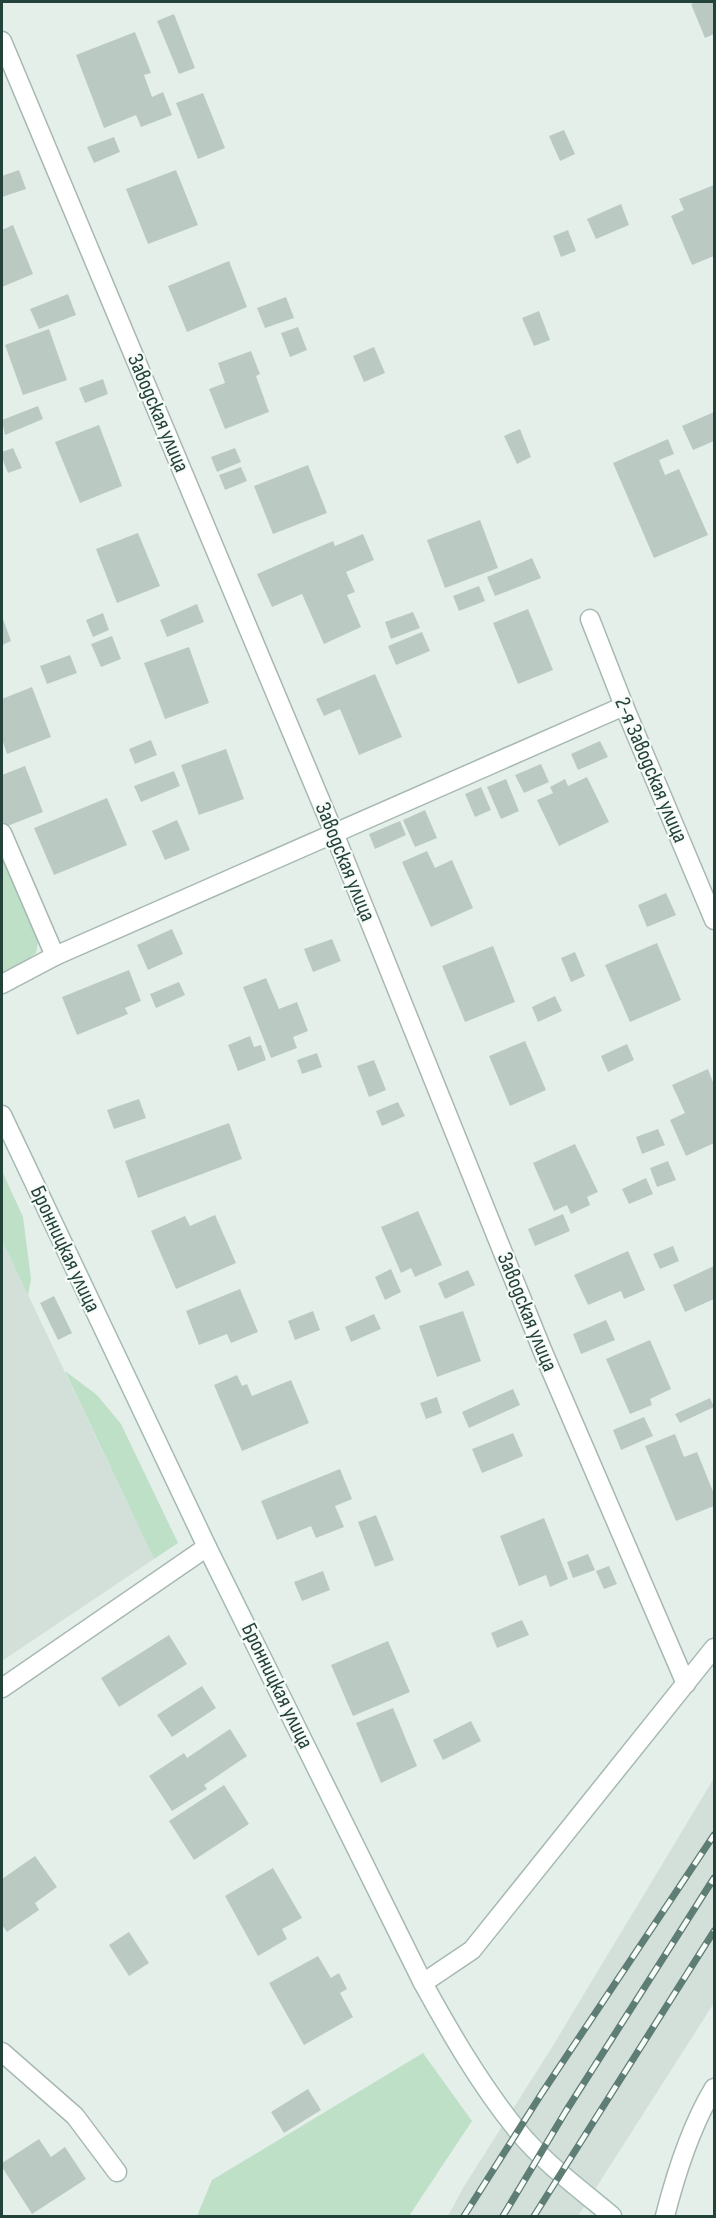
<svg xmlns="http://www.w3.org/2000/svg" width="716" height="2218" viewBox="0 0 716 2218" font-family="'Sofia Sans Condensed',sans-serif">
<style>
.built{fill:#d3dfd9}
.green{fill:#bde0c7}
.building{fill:#bacac3}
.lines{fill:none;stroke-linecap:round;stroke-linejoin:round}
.lane-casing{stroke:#a7b8b2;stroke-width:21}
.street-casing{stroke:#a7b8b2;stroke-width:21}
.secondary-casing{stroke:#a2bbb3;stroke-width:21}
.lane{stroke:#fff;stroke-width:18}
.street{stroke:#fff;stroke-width:18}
.secondary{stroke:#fff;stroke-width:18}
.rail-casing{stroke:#5d7d75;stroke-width:7}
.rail{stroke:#f6fbf8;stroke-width:4.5;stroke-dasharray:14;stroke-linecap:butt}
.labels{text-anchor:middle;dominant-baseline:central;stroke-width:4.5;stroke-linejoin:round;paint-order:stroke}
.street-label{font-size:22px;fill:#23423a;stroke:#f6fbf8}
</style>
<rect width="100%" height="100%" fill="#e5efea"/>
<g class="built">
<path d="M2 1240 154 1559 2 1661Z"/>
<path d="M714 1778V2003L578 2216H448L463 2188 554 2044Z"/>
</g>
<g class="green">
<path d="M2 851 39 936 36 953 24 962 2 972Z"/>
<path d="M2 1171 23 1217 31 1279 28 1295 2 1240Z"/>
<path d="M65 1371 97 1395 121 1424 178 1543 154 1559Z"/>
<path d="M423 2053 472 2121 409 2216H197L212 2180Z"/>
</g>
<g class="building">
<path d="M697 2H714V34L705 38 691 4Z"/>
<path d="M174 14 195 68 179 74 157 21Z"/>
<path d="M135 32 151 73 144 75 152 97 163 92 172 115 141 127 136 115 104 128 76 55Z"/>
<path d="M203 93 225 148 198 159 176 103Z"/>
<path d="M564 130 575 154 560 161 549 136Z"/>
<path d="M114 137 120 152 94 163 87 147Z"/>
<path d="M19 170 26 189 2 197V176Z"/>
<path d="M176 170 198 225 148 244 126 189Z"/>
<path d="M714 185V256L692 265 671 216 684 210 679 199Z"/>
<path d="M621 204 629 225 596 239 587 219Z"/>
<path d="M13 225 33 274 2 287V230Z"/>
<path d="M568 230 576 251 561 257 553 236Z"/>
<path d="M229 261 247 307 187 332 168 286Z"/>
<path d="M68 294 76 315 39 329 30 309Z"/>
<path d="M286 297 294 318 265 328 257 308Z"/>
<path d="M539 311 550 340 534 346 522 318Z"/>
<path d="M298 327 307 350 290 357 281 333Z"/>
<path d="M49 329 67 380 23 395 5 345Z"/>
<path d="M374 347 385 373 364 382 353 356Z"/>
<path d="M251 351 260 374 256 376 269 412 225 429 209 389 225 383 218 363Z"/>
<path d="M103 379 108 394 85 403 79 388Z"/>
<path d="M38 406 43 419 5 435 2 420Z"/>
<path d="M714 412V441L693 450 682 426Z"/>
<path d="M99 425 122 486 80 503 55 442Z"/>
<path d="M520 429 531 457 517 464 504 436Z"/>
<path d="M668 439 674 454 659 460 665 475 679 469 708 535 654 558 613 463Z"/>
<path d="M13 448 22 468 8 473 2 458V452Z"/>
<path d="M235 448 241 462 217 472 211 457Z"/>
<path d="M308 465 327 513 273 534 254 486Z"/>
<path d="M241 467 247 481 225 490 219 475Z"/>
<path d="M480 520 498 568 445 588 427 540Z"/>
<path d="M138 533 160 586 117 603 96 549Z"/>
<path d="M363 534 374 560 346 572 355 592 347 595 361 627 324 644 302 594 272 607 257 574 333 541 335 546Z"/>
<path d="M532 558 541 578 495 596 487 577Z"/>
<path d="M479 586 485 601 459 611 453 596Z"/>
<path d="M197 604 204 622 167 637 160 620Z"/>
<path d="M528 609 553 670 518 684 493 623Z"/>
<path d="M413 612 420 628 391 639 385 622Z"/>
<path d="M103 613 109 630 93 637 86 620Z"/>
<path d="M2 616 11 641 2 645Z"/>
<path d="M422 632 430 651 396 665 388 646Z"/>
<path d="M112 636 121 659 101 667 91 644Z"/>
<path d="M189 647 209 703 165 719 144 663Z"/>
<path d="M70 655 77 673 47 684 40 666Z"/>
<path d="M375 674 402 737 359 755 340 709 324 716 316 699Z"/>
<path d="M32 687 51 737 7 754 2 739V699Z"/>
<path d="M151 740 157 755 135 764 129 749Z"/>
<path d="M600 741 608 757 578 770 571 754Z"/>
<path d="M226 749 244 799 199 815 181 765Z"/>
<path d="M541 764 549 782 524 793 515 775Z"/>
<path d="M25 766 43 812 5 827 2 818V775Z"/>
<path d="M174 771 180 786 141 802 134 786Z"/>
<path d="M587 777 609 822 559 846 537 800 553 793 550 787 565 779 568 786Z"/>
<path d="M506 779 519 811 501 819 487 787Z"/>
<path d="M481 787 491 810 475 817 465 794Z"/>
<path d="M107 798 127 845 54 875 34 828Z"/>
<path d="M425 810 437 838 415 847 403 820Z"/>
<path d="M177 820 190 850 165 860 152 831Z"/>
<path d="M400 821 406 835 375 849 369 834Z"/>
<path d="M427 851 435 868 452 860 473 908 431 927 402 862Z"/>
<path d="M666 893 676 915 647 927 638 905Z"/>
<path d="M172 929 183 954 148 970 137 945Z"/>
<path d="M332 939 341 961 313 972 304 949Z"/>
<path d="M657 943 681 1000 630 1022 605 965Z"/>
<path d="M493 946 515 1002 465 1022 442 966Z"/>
<path d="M575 952 585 976 571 982 561 958Z"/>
<path d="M129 970 141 1001 125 1008 128 1014 77 1035 62 997Z"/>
<path d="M266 978 279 1009 297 1002 308 1031 293 1037 297 1048 271 1058 243 987Z"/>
<path d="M179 982 185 995 156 1008 150 994Z"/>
<path d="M555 996 562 1011 538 1022 532 1007Z"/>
<path d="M250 1036 254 1047 261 1045 266 1060 238 1071 228 1045Z"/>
<path d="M525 1041 546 1090 510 1106 489 1056Z"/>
<path d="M627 1044 634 1060 608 1072 601 1056Z"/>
<path d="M317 1053 322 1067 302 1074 297 1060Z"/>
<path d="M374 1060 386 1090 369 1097 357 1066Z"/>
<path d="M708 1069 714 1085V1143L686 1156 670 1120 685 1113 672 1085Z"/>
<path d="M139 1099 146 1118 114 1129 107 1110Z"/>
<path d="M398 1102 405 1116 382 1126 376 1111Z"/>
<path d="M229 1123 242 1159 138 1198 125 1161Z"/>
<path d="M658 1129 665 1145 642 1154 636 1137Z"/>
<path d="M575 1144 598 1192 587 1197 590 1205 571 1214 567 1205 554 1211 533 1163Z"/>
<path d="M668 1161 676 1180 657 1187 650 1168Z"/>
<path d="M646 1178 653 1194 629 1204 622 1189Z"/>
<path d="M418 1211 442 1265 415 1277 411 1268 401 1273 381 1227Z"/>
<path d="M563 1214 570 1231 535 1246 528 1229Z"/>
<path d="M215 1215 236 1263 176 1289 151 1231 185 1216 190 1226Z"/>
<path d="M673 1246 679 1261 660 1269 653 1254Z"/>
<path d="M628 1251 645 1290 624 1299 621 1291 588 1305 574 1275Z"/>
<path d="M714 1266V1299L685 1312 673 1285Z"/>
<path d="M391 1269 401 1292 385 1300 375 1277Z"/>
<path d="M468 1270 475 1285 445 1299 438 1283Z"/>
<path d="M240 1289 258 1332 231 1343 227 1334 199 1345 186 1311Z"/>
<path d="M54 1296 72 1333 58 1340 40 1303Z"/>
<path d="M313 1311 320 1330 295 1340 288 1321Z"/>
<path d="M463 1311 481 1361 437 1377 419 1326Z"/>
<path d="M374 1314 381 1329 351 1342 345 1327Z"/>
<path d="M606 1320 615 1340 581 1354 573 1334Z"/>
<path d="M650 1340 671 1389 650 1399 652 1405 630 1414 606 1359Z"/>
<path d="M237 1375 242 1386 247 1384 252 1396 291 1380 309 1423 242 1451 214 1385Z"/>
<path d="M513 1389 520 1405 469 1428 462 1412Z"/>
<path d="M437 1397 442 1413 426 1419 420 1403Z"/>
<path d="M710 1398 714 1407 680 1423 675 1414Z"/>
<path d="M644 1417 653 1436 621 1450 613 1430Z"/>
<path d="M513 1433 523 1456 482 1473 472 1449Z"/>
<path d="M675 1434 684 1457 697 1452 714 1494V1506L676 1521 645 1446Z"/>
<path d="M340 1469 352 1499 335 1506 344 1527 316 1538 311 1526 277 1540 261 1501Z"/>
<path d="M376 1515 394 1560 375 1567 358 1522Z"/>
<path d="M544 1518 568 1579 550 1587 546 1575 519 1586 500 1536Z"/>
<path d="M588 1554 595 1570 573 1578 567 1562Z"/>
<path d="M609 1566 617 1584 604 1589 596 1571Z"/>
<path d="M323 1571 330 1590 302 1601 294 1582Z"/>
<path d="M522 1620 529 1635 497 1648 491 1633Z"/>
<path d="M169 1635 187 1664 119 1707 101 1678Z"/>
<path d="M388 1641 410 1692 353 1716 331 1665Z"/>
<path d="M202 1686 216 1708 172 1737 157 1715Z"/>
<path d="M393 1708 417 1766 381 1783 356 1723Z"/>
<path d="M471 1721 481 1741 443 1760 433 1740Z"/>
<path d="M230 1729 247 1756 204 1785 207 1789 172 1811 149 1776 184 1753 187 1758Z"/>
<path d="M224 1785 249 1824 194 1860 169 1821Z"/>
<path d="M35 1856 57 1887 35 1903 39 1910 7 1932 2 1925V1879Z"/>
<path d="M273 1868 302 1918 282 1929 287 1939 258 1956 225 1896Z"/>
<path d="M129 1932 149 1963 129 1976 109 1945Z"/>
<path d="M318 1956 331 1978 339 1973 347 1989 340 1993 353 2017 304 2045 269 1983Z"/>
<path d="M308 2089 321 2110 284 2133 271 2112Z"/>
<path d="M39 2139 51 2157 65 2147 86 2179 32 2214 2 2167V2163Z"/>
</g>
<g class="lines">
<defs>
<path id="lane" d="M2 833 55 956"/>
<g id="street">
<path d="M2 41 334 833 543 1352 686 1684"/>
<path d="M590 619 624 706 714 920"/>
<path d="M2 984 55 956 624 706"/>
<path d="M2 1688 207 1547"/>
<path d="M423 1983 472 1950 714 1648"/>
<path d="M2 2052 75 2116 117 2172"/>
<path d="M665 2216C676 2173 691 2126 714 2088"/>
</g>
<path id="secondary" d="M2 1115 207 1547 423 1983C451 2034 480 2084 517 2130 544 2163 580 2189 612 2216"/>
</defs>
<use href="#lane" class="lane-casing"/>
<use href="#street" class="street-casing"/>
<use href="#secondary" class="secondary-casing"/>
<use href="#lane" class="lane"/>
<use href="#street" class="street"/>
<use href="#secondary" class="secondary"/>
<defs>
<g id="rail">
<path d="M464 2216 542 2093 714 1835"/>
<path d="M503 2216 566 2111 714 1878"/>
<path d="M534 2216 714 1931"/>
</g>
</defs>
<use href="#rail" class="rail-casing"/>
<use href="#rail" class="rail"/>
</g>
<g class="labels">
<g class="street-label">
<text transform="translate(158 413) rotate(67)">Заводская улица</text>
<text transform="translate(651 770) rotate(67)">2-я Заводская улица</text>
<text transform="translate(345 862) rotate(68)">Заводская улица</text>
<text transform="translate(65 1249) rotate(65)">Бронницкая улица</text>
<text transform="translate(527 1312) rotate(68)">Заводская улица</text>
<text transform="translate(277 1686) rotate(64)">Бронницкая улица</text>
</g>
</g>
<rect width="716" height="2218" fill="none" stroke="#23423a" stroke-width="6"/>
</svg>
